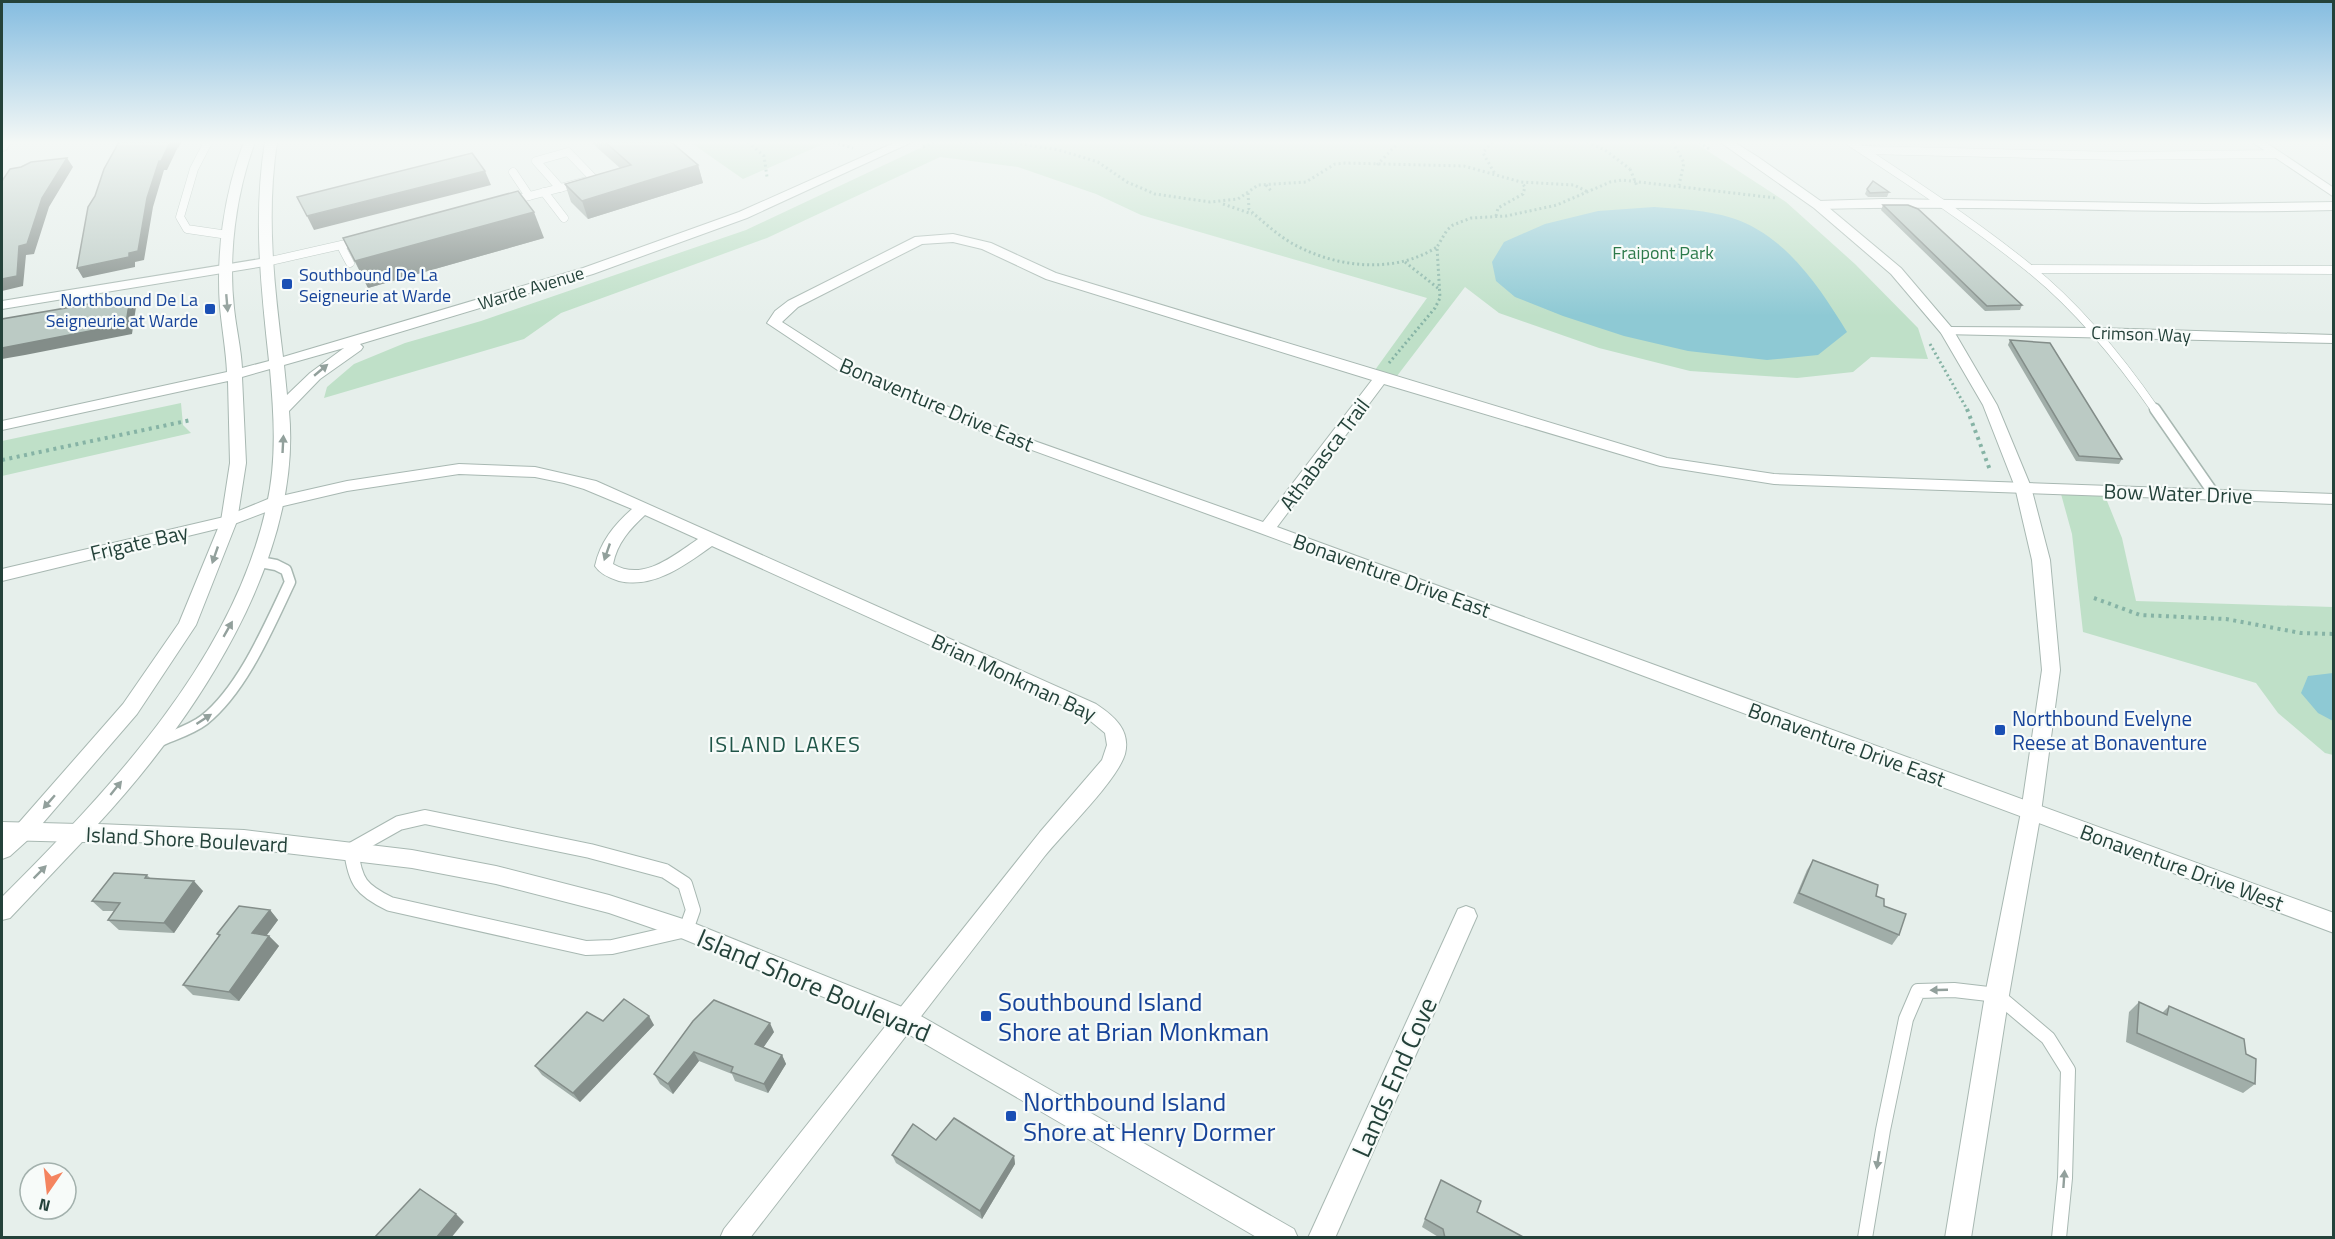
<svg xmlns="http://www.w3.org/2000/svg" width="2335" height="1239" viewBox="0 0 2335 1239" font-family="'Titillium Web',sans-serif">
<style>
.green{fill:#bfe0c8}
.water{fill:#8ec9d4}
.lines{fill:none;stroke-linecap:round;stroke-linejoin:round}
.service-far2-casing{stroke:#a8b8b2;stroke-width:9}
.service-far1-casing{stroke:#a8b8b2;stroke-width:13}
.service-casing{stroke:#a8b8b2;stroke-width:16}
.minor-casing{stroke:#a8b8b2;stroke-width:2}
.tertiary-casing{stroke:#a8b8b2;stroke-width:2}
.path-far1{stroke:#86b3a5;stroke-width:3;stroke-dasharray:2 3;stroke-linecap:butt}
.path{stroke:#86b3a5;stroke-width:4;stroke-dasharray:3 4.5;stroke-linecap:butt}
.service-far2{stroke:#fff;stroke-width:8}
.service-far1{stroke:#fff;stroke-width:10}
.service{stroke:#fff;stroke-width:14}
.minor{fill:#fff;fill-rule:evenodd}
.tertiary{fill:#fff;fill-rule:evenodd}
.path-bridge{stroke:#86b3a5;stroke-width:3;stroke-dasharray:2 3;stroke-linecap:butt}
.wall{fill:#a1aea9}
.shaded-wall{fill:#838d89}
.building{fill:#bbcac4;stroke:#838d89;stroke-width:1.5}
.oneway{fill:#92a09c}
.transit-dot{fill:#1a4fb4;stroke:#f7fbf9;stroke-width:2}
.labels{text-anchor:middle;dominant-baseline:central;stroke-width:4.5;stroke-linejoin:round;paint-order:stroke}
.far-park-label{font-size:18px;fill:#2d7a4b;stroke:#f7fbf9}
.far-transit-label{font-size:18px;fill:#164399;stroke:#f7fbf9;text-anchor:start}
.far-street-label{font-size:18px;fill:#24423a;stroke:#f7fbf9}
.street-label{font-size:21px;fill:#24423a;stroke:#f7fbf9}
.transit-label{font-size:21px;fill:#164399;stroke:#f7fbf9;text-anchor:start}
.neighbourhood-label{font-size:22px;letter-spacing:1.5px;fill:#1f5548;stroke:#f7fbf9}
.near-street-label{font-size:26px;fill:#24423a;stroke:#f7fbf9}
.near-transit-label{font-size:26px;fill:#164399;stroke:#f7fbf9;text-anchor:start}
</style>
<rect width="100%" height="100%" fill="#e6efeb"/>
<g class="green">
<path d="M690 142H828L743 179Z"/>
<path d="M933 142H1694L1786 202 1855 264 1918 328 1928 359 1871 357 1853 372 1797 378 1690 371 1599 348 1499 313 1465 287 1397 376 1375 370 1427 298 1141 215 1096 194 1018 167 940 157 767 238 561 313 524 339 324 398 327 387 354 364 405 343 481 321 746 230Z"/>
<path d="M181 403 183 425 191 433 2 476V441Z"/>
<path d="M2061 494 2105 496 2122 538 2136 601 2333 607V755L2325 753 2278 713 2256 683 2083 632 2072 534Z"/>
</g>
<g class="water">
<path d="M1654 207C1680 209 1707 210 1732 218 1785 235 1819 286 1847 332L1818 355 1767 360 1688 351 1624 336 1563 316 1515 297 1496 281 1492 262 1504 242 1545 224 1598 211Z"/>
<path d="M2333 673H2334L2333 721 2318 713 2301 693 2308 676Z"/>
</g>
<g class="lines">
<defs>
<g id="service-far2">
<path d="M208 142 194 169 180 217 187 229 228 235"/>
<path d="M1850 142C1911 182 1972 222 2029 268 2078 307 2120 359 2156 411"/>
<path d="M1865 150 2120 156 2274 154"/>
<path d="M568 152 594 179 560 188 536 161Z"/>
<path d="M513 172 529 196"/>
<path d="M544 192 564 218"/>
<path d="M510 201 560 188"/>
<path d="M341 246 350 263"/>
<path d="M266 262 359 241"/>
<path d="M2031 269 2334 270"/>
</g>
<g id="service-far1">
<path d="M2155 409 2214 494"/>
<path d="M158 742C173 735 191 730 204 720 243 689 269 626 290 582L286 570 276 565 260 562"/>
</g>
<g id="service">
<path d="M425 817 590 851 665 871 685 884 693 910 686 930 612 947 586 948 390 904C361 890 355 882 351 850L399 823Z"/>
<path d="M1865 1238 1883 1130 1906 1019 1918 991 1954 990 1997 995 2048 1038 2068 1070 2065 1178 2059 1238"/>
</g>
<g id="minor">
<path d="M2 142H11L6 150 2 151Z"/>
<path d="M2252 142H2265L2334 188V197Z"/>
<path d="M1882 199 2205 204 2334 202V210C2162 215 1990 204 1818 209L1812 205 1818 201Z"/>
<path d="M953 234 991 243 1056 273 1667 458 1774 474 2334 494V504L1774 484 1660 466 1384 384 1277 527 2334 913V933L1260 533 988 434 839 371 767 323 775 311 788 301 915 237ZM953 242 982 249 1046 279 1372 380 1263 522 998 428 849 365 782 322 798 307 922 244Z"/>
<path d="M266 258 272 262 271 265 2 309V301Z"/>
<path d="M1947 327 2096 328 2334 335V343L1942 334 1940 331Z"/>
<path d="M459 464 535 467 596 481 1096 704C1114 716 1131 730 1125 754 1117 781 1064 832 1044 857 946 984 848 1111 750 1238H720L724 1229 1040 832 1102 760 1107 745 1105 733 1082 714 712 546C685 565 654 589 619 581 610 578 600 574 595 566 600 542 614 525 632 509L584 489 564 483 535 477 459 474 347 491 279 507 229 526 2 581V569L224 517 268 499 347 481ZM645 515 698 539C673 556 643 582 613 564 617 543 630 529 645 515Z"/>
<path d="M2 822 79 824 86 827 89 833 86 839 79 842 2 840Z"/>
<path d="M1466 906 1474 909 1477 916 1335 1238H1308L1458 909Z"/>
</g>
<g id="tertiary">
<path d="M244 142H255C236 193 228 254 234 308 236 328 241 348 242 368L269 361C261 287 253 216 265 142H277C266 215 274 285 283 357L583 268 739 212 896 142H912L747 218 593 274 360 344 363 347 361 350 320 379 289 411C303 560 194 720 98 824L244 830 412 850 496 866 609 895 686 920 912 1011 1294 1229 1298 1238H1258L896 1027 681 938 609 913 496 884 412 868 244 848 136 842H82L10 918 2 920V897C110 789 234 659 267 504 277 459 274 415 270 369L242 377 246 463 237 521 196 625 137 714 30 838 10 856 2 859V838L16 826 123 704 179 623 221 521 230 463 228 381 2 430V421L227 372C226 350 222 329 220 307 216 253 224 193 244 142ZM344 348 310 373 287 395 284 365Z"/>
<path d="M1720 142H1734L1758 157 1822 202 1901 268 1952 328 1997 405 2031 487 2050 560 2060 670 2041 812 2009 995 1971 1238H1945L1985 995 2021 812 2042 670 2032 560 2015 487 1983 405 1941 333 1891 274 1814 208Z"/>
</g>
</defs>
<use href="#service-far2" class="service-far2-casing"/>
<use href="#service-far1" class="service-far1-casing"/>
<use href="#service" class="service-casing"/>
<use href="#minor" class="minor-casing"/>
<use href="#tertiary" class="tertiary-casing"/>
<g class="path-far1">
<path d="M748 142 764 156 767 177"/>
<path d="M833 142 853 148"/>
<path d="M960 142 1015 143 1059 150 1098 162 1127 182 1155 194 1210 202 1238 199 1258 185 1306 182 1335 164 1345 163 1464 166 1521 182 1574 185 1588 192"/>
<path d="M1492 142 1483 153 1495 174"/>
<path d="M1587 142 1605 150 1630 169"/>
<path d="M1673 142 1684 163 1679 185"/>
<path d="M1699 142 1711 150"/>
<path d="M923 147 934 142"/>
<path d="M1377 165 1399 142"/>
<path d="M1266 185 1272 192"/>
<path d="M1248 193 1249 209 1254 214C1267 225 1280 237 1295 245 1338 268 1395 274 1437 247"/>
<path d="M1223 204 1252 214"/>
<path d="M1496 216 1498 208 1523 194 1525 187 1522 183"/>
<path d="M1405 262 1439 289"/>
<path d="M1930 344 1968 411"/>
<path d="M1389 363 1435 308 1440 298 1437 247 1447 230 1453 225 1471 218 1506 216 1557 205 1610 182 1622 180 1776 198"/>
</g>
<g class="path">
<path d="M1967 409 1990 470"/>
<path d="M2 460 191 420"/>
<path d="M2094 598 2140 615 2226 619 2301 633 2334 634"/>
</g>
<use href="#service-far2" class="service-far2"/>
<use href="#service-far1" class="service-far1"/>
<use href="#service" class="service"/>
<use href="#minor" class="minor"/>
<use href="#tertiary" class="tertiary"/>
<path class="path-bridge" d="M1630 169 1637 186"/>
</g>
<g class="wall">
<path d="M592 142H671L698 165 703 183 588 219 571 202 565 184 620 168 593 144Z"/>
<path d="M1867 189 1889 192 1887 197H1868L1865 194Z"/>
<path d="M1883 205 2022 305 2020 310 1985 311 1881 210Z"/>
<path d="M343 238H544L368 288Z"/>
<path d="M2010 340 2122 459 2119 464 2076 461 2008 345Z"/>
<path d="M1813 860 1876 896 1884 906 1899 935 1892 945 1793 903 1807 870Z"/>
<path d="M147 875 151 879 203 891 174 933 119 930 108 920 114 911H103L92 901Z"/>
<path d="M270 910 278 920 266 936H269L279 946 239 1001 193 995 183 985 219 936 217 934Z"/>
<path d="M2139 1002 2162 1013 2169 1006 2246 1054 2255 1084 2243 1093 2126 1042 2129 1012Z"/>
<path d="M603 1021 654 1025 580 1102 542 1075 535 1066Z"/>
<path d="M693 1021 774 1032 763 1048 782 1055 786 1064 768 1093 735 1081 732 1074 699 1061 673 1094 660 1084 654 1074Z"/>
<path d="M936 1140 1014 1156 1015 1164 982 1219 896 1163 892 1155Z"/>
<path d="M1477 1212 1525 1238H1440L1422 1227 1425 1219Z"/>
</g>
<g class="shaded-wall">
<path d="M170 142H182L177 149 167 170H164L153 207 144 260 135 262V267L83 278 77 268 129 253 159 161Z"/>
<path d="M67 158 73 167 49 207 34 254 26 255 23 286 2 291V279L42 198Z"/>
<path d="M698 165 703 183 588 219 582 201Z"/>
<path d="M485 171 491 185 314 230 307 216Z"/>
<path d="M534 212 544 238 368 288 355 261Z"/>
<path d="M130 297 136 307 132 334 25 355 2 359V348Z"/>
<path d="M194 881 203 891 174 933 164 923Z"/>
<path d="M270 910 278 920 261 943 252 933Z"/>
<path d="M269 936 279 946 239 1001 229 992Z"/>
<path d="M649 1016 654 1025 580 1102 573 1093Z"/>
<path d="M770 1023 774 1032 759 1054 755 1044Z"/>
<path d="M694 1052 699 1061 673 1094 668 1084Z"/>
<path d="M782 1055 786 1064 768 1093 764 1084Z"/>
<path d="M1014 1156 1015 1164 982 1219 980 1211Z"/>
<path d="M456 1214 464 1222 451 1238H436Z"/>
</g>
<g class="building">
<path d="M119 142H170L161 161H159L147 198 138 251 129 253V257L77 268 88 207 95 196 104 169Z"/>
<path d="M605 142H671L698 165 582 201 565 184 631 165Z"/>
<path d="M472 153 485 171 307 216 297 197Z"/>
<path d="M67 158 42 198 27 244 19 246 17 276 2 279V181L10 169 21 167 31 162Z"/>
<path d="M1873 181 1889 192 1870 193 1867 189Z"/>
<path d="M518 191 534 212 355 261 343 238Z"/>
<path d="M1883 205H1908L1918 209 2022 305 1987 306Z"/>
<path d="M130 297 126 324 2 348V319Z"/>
<path d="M2010 340 2050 343 2122 459 2079 456Z"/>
<path d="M1813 860 1878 885 1876 896 1884 899V906L1906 914 1899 935 1799 893Z"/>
<path d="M114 873 147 875 145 878 194 881 164 923 108 920 120 903 92 901Z"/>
<path d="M239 906 270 910 252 933 269 936 229 992 183 985 220 935 217 934Z"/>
<path d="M624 999 649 1016 573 1093 535 1066 587 1012 603 1021Z"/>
<path d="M714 1000 770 1023 755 1044 782 1055 764 1084 731 1072 733 1067 694 1052 668 1084 654 1074 693 1021Z"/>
<path d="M2139 1002 2167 1015 2169 1006 2244 1039 2246 1054 2256 1059 2255 1084 2137 1033Z"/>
<path d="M954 1118 1014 1156 980 1211 892 1155 913 1124 936 1140Z"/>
<path d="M1441 1180 1481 1201 1477 1212 1525 1238H1445L1443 1229 1425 1219Z"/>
<path d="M420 1189 456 1214 436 1238H374Z"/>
</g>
<defs><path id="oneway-solid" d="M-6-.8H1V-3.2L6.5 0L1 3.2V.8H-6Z" transform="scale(1.5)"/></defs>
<g class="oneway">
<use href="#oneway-solid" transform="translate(227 303) rotate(85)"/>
<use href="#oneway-solid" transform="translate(321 370) rotate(-40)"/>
<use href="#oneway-solid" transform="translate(283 444) rotate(-87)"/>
<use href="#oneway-solid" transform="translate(607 552) rotate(109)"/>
<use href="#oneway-solid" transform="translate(215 555) rotate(109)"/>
<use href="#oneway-solid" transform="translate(228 629) rotate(-60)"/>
<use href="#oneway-solid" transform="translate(204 719) rotate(-33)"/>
<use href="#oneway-solid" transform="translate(116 788) rotate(-51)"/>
<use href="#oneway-solid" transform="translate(49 802) rotate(131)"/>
<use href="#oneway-solid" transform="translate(40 872) rotate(-45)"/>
<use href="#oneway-solid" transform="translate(1939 990) rotate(178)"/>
<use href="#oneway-solid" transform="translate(1878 1160) rotate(99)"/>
<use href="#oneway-solid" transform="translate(2064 1179) rotate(-86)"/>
</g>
<linearGradient id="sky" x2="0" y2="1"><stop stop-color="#84bce0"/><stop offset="0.45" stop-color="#f4f8f6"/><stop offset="1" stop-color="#f4f8f6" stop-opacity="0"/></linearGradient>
<rect width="2335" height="316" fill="url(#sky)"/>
<g class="transit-dot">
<rect x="281" y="278" width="12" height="12" rx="3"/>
<rect x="204" y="303" width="12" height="12" rx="3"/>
<rect x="1994" y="724" width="12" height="12" rx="3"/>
<rect x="980" y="1010" width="12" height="12" rx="3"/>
<rect x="1005" y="1110" width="12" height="12" rx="3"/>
</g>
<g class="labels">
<g class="far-park-label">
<text x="1663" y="252">Fraipont Park</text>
</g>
<g class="far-transit-label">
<text x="299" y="274">Southbound De La<tspan x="299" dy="21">Seigneurie at Warde</tspan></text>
<text x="198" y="299" text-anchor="end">Northbound De La<tspan x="198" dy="21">Seigneurie at Warde</tspan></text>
</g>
<g class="far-street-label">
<text transform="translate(531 288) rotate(-17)">Warde Avenue</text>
<text transform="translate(2141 334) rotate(2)">Crimson Way</text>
</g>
<g class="street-label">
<text transform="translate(937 404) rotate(23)">Bonaventure Drive East</text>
<text transform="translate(1324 454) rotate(-53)">Athabasca Trail</text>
<text transform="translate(2178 493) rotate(2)">Bow Water Drive</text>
<text transform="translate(139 542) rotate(-13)">Frigate Bay</text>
<text transform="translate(1392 575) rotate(20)">Bonaventure Drive East</text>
<text transform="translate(1014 677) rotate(25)">Brian Monkman Bay</text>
<text transform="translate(1847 744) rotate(20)">Bonaventure Drive East</text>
<text transform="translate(187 839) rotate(3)">Island Shore Boulevard</text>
<text transform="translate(2182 867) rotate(20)">Bonaventure Drive West</text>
</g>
<g class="transit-label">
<text x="2012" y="718">Northbound Evelyne<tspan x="2012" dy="24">Reese at Bonaventure</tspan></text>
</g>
<g class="neighbourhood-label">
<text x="785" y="744">ISLAND LAKES</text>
</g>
<g class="near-street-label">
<text transform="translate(814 985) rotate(23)">Island Shore Boulevard</text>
<text transform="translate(1394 1077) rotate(-66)">Lands End Cove</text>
</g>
<g class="near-transit-label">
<text x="998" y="1001">Southbound Island<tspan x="998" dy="30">Shore at Brian Monkman</tspan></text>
<text x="1023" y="1101">Northbound Island<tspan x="1023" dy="30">Shore at Henry Dormer</tspan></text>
</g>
</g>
<rect width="2335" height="1239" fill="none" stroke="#24423a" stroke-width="6"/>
<g transform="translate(48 1191) rotate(194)"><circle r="28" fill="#f7fbf9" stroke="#a3b1ad" stroke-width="1.5"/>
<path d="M0-4.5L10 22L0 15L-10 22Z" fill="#f4845f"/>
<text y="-9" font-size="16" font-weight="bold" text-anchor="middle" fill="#24423a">N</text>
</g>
</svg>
